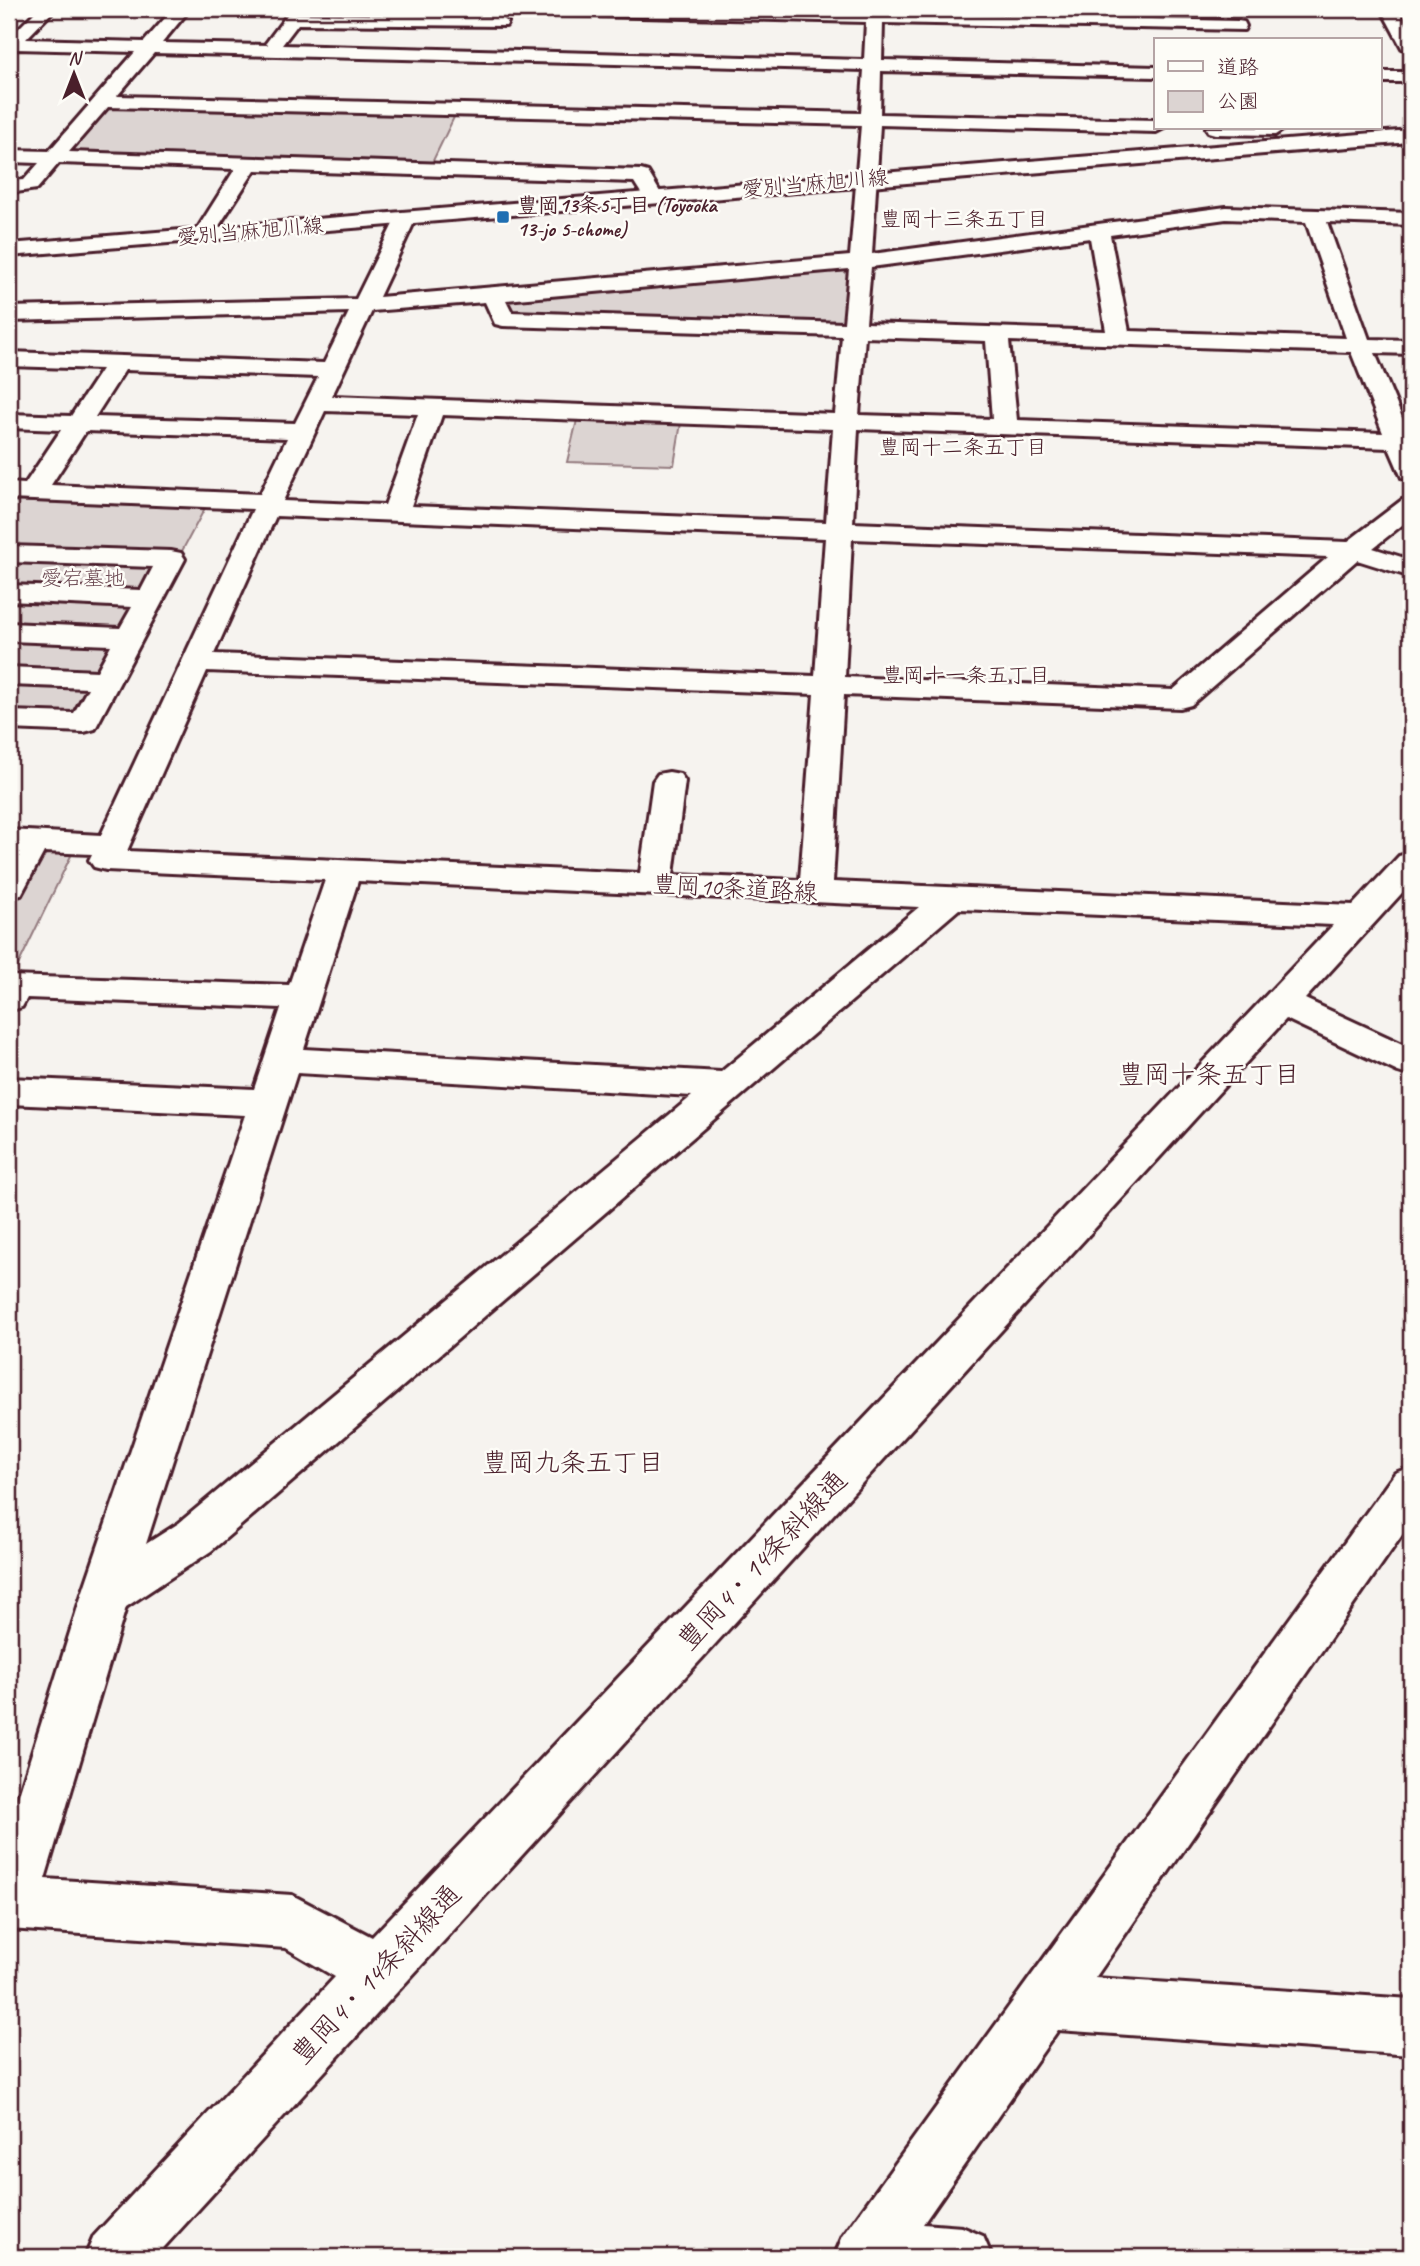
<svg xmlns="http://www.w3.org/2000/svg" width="1420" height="2266" viewBox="0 0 1420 2266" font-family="Caveat,'Klee One',sans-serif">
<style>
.green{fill:#dcd4d2;stroke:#937a7e;stroke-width:2}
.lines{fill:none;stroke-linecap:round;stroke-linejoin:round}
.minor-casing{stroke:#4a1f2b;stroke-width:6}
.major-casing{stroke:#4a1f2b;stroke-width:6}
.minor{fill:#fdfcf7;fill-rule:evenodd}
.major{fill:#fdfcf7;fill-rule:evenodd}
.poi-dot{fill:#1f6fb2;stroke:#fdfcf7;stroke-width:2.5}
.labels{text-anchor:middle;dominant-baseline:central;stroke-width:5;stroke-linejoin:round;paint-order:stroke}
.far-street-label{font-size:21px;fill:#4a1f2b;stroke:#fdfcf7}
.far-poi-label{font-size:21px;font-weight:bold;fill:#4a1f2b;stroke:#fdfcf7;text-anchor:start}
.far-neighbourhood-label{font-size:21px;fill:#4a1f2b;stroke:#fdfcf7}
.far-park-label{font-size:21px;fill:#6e4c55;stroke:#fdfcf7}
.street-label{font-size:24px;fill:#4a1f2b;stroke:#fdfcf7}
.neighbourhood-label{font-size:26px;fill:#4a1f2b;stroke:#fdfcf7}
.near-street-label{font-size:28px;fill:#4a1f2b;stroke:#fdfcf7}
</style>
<rect width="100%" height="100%" fill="#f6f3ef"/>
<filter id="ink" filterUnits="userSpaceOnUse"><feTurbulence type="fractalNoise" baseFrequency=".0143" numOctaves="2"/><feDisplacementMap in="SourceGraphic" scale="14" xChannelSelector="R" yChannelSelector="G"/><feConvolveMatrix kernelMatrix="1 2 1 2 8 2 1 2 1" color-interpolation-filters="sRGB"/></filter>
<g filter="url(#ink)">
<g class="green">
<path d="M104 101 458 109 429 169 54 158Z"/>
<path d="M860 262 853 329 503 319 493 295Z"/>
<path d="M577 420 681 423 674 465 567 462Z"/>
<path d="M9 501 205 508 88 727 9 725Z"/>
<path d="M9 830 82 833 9 984Z"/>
</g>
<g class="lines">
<defs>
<g id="minor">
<path d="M38 9H55L26 39 144 42 173 9H190L162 43 268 45 266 43 287 15 293 14 500 17 508 22 506 26 298 24 282 45 864 60 866 22 510 14 502 9H714L867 12V9H883V13L1238 21 1244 22 1246 26 1244 30 883 23 882 60 1156 67V77L881 71 880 114 1156 120V128H1164L1156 132 880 125 872 254 1226 207 1411 213V225L1327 222 1369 339 1411 340V354L1375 353 1411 439V481L1402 478 1389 448 858 429 853 523 1347 542 1402 500 1411 498V518L1373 548 1411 560V577L1357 560 1191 705 1180 708 844 695 833 882 1353 905 1399 856 1411 853V883L1305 999 1411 1048V1076L1398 1072 1286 1019 155 2257H85L94 2236 335 1977 286 1948 9 1929V1826L82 1594 245 1115 9 1104V1078L254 1089 281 1008 27 998 22 1007 9 1011V976L289 985 325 880 106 870 94 867 89 860 92 854 44 852 21 895 9 898V856L12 850H9V830L101 835 253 509 9 499V483L25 484 61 430 9 428V414L71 416 102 369 9 366V352L324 363 349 312 9 321V307L356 299 396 218 399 214H413L416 218 379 297 850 256 861 125 108 107 69 152 641 170 648 172 663 197 660 201H646L634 182 255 170 211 238H197L194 234 235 169 59 163 37 189 9 193V181L24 180 39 163 9 162V150L49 151 135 52 16 49 9 52V38ZM154 53 864 70 861 113 117 96ZM1226 219 1306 222 1346 338 1129 331 1110 235ZM1090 238 1106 331 866 323 871 267ZM849 269 844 323 512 312 506 300ZM485 302 495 324 503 326 842 336 835 414 332 396 372 311ZM865 337 986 341 992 419 859 415ZM1009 341 1351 352 1383 433 1017 420ZM125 370 318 377 295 423 95 417ZM325 411 418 414 385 505 283 501ZM442 415 833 429 826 522 411 506ZM86 431 287 438 260 494 51 485ZM276 516 825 538 815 676 214 654ZM852 539 1328 557 1173 690 845 677ZM207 671 814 694 800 880 673 875 685 781 680 774 669 772 658 774 653 781 640 873 127 851ZM358 881 919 907 721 1072 304 1049ZM959 909 1333 925 372 1937 292 1895 45 1879 126 1607 211 1551ZM297 1073 692 1096 179 1523 146 1544Z"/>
<path d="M1381 9H1397L1411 33V53L1402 48Z"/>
<rect x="1380" y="72" width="31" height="10"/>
<path d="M1206 128H1284V129L1275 135 1215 134 1208 132Z"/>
<path d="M9 546 171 551 181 553 185 559 95 729 84 732 9 729V711L74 713 88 688 9 685V667L97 671 111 645 9 641V623L120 628 132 607 9 601V585L141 590 153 567 9 562Z"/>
<path d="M1411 1467V1522L1095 1978 1411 1999V2055L1058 2030 923 2224 962 2227 983 2236 992 2257H834L843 2236 1395 1473Z"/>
</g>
<path id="major" d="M1411 130V142L9 256V244Z"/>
</defs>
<use href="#minor" class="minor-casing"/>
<use href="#major" class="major-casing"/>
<use href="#minor" class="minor"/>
<use href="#major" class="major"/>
</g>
</g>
<rect class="poi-dot" x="496" y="210" width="14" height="14" rx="3.5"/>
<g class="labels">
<g class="far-street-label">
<text transform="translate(815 183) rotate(-5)">愛別当麻旭川線</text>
<text transform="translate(250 231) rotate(-5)">愛別当麻旭川線</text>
</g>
<g class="far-poi-label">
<text x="517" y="205">豊岡13条5丁目 (Toyooka<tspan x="517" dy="24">13-jo 5-chome)</tspan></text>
</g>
<g class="far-neighbourhood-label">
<text x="964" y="219">豊岡十三条五丁目</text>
<text x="963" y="447">豊岡十二条五丁目</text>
<text x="966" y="675">豊岡十一条五丁目</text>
</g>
<g class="far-park-label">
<text x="83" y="578">愛宕墓地</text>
</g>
<g class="street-label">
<text transform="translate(735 888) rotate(3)">豊岡10条道路線</text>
</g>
<g class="neighbourhood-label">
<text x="1209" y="1074">豊岡十条五丁目</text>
<text x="573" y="1462">豊岡九条五丁目</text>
</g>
<g class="near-street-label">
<text transform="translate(762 1560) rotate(-47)">豊岡4・14条斜線通</text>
<text transform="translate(376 1974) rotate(-47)">豊岡4・14条斜線通</text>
</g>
</g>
<rect width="1420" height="2266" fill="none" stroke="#fdfcf7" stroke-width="35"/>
<rect x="18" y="18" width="1385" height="2231" fill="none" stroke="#4a1f2b" stroke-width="2.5" filter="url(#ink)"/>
<rect x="1154" y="38" width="228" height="91" fill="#fdfcf7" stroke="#b5a4a5" stroke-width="2"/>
<rect x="1168" y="61" width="35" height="10" fill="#fdfcf7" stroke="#b5a4a5" stroke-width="2"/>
<text x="1217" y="74" font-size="21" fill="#4a1f2b">道路</text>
<rect x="1168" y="91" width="35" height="21" fill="#dcd4d2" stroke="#b5a4a5" stroke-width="2"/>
<text x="1217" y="108" font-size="21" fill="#4a1f2b">公園</text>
<g transform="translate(74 74)" stroke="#fdfcf7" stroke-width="5" paint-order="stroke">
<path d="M0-5L12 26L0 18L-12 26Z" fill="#4a1f2b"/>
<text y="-10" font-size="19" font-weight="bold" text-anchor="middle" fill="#4a1f2b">N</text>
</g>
</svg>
